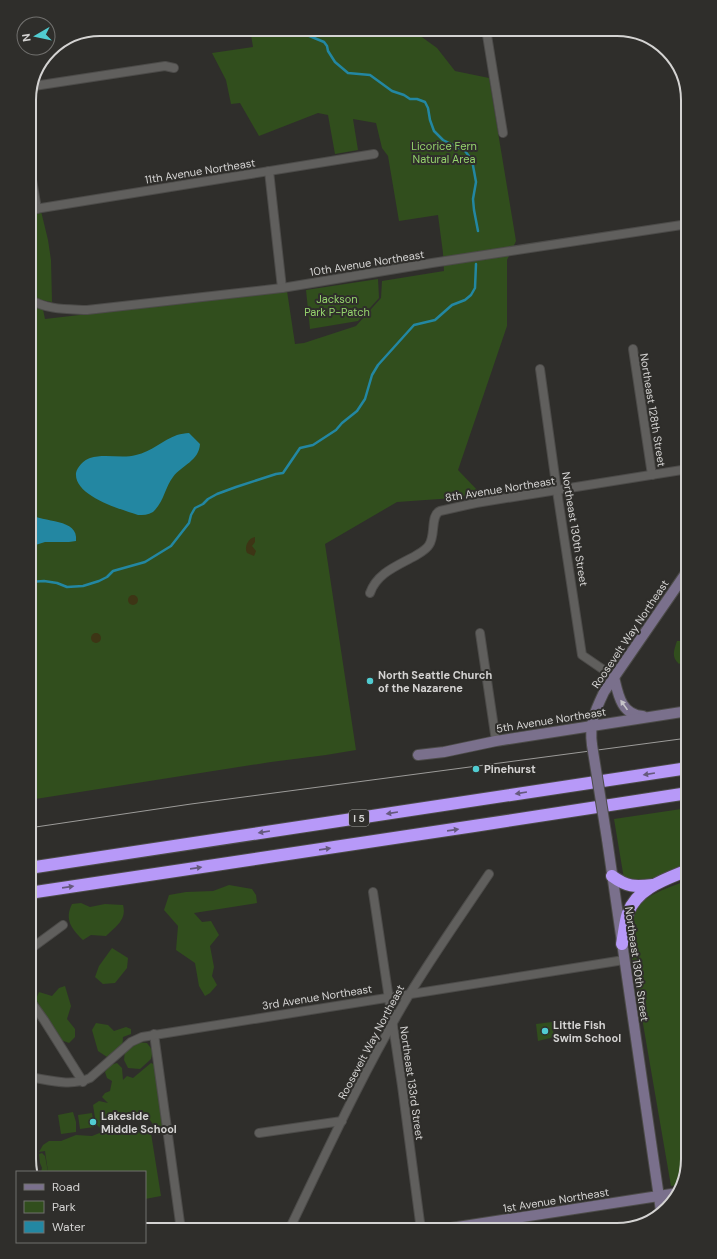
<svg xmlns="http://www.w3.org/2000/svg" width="717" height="1259" viewBox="0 0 717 1259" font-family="'DM Sans',sans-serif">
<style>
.green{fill:#314e1d}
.sand{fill:#3d3515}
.water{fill:#2387a2}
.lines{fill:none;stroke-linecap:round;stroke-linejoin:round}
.stream{stroke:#2387a2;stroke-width:2.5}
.street-casing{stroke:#4c4b49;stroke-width:10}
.secondary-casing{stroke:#4c4b49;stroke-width:12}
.highway-casing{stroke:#4c4b49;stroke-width:14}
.street{stroke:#605f5d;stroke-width:8}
.secondary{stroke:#7a708c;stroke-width:10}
.highway{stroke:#b799f8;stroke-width:12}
.tram{stroke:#9c9b99;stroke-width:1}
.secondary-bridge-casing{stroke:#4c4b49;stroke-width:12;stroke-linecap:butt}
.secondary-bridge{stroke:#7a708c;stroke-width:10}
.oneway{fill:#c6c4c8}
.oneway2{fill:#65597d}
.poi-dot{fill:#51ccd1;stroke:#2f2e2b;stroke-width:1.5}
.labels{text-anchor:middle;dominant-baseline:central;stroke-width:4;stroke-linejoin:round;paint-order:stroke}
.shield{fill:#2f2e2b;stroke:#a2a2a0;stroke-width:1}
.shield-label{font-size:10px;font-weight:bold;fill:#d4d3d2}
.park-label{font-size:11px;fill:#95d46d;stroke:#2f2e2b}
.street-label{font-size:11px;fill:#d4d3d2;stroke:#2f2e2b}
.poi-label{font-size:11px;font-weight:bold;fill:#d4d3d2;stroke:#2f2e2b;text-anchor:start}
.rim{fill:none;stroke:#d4d3d2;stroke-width:2}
</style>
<rect width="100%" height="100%" fill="#2f2e2b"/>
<g class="green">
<path d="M250 29H419V35L437 48 455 71 489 78 516 241 507 260V326L458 470 480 493 454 498 397 502 325 544 356 750 326 755 271 762 29 800V212L41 211 48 240 51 260 52 302 41 300 45 319 287 291 295 344 304 343 356 326 381 298 382 281 444 271 443 253 438 215 399 221 388 156 382 148 376 123 353 119 358 150 335 154 328 115 318 113 259 136 240 103 231 104 226 80 212 53 253 47Z"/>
<path d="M378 279 379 298 358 321 310 329 306 290Z"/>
<path d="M677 641H688V661L684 660 679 664C671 657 674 650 677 641Z"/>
<path d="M688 808V864L645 882 624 879 614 819Z"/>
<path d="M688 880V1159L680 1185 671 1186 632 960C631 950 629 922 633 913 640 896 671 887 688 880Z"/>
<path d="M229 885 252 889 256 895 257 903 194 913 202 922 211 921 219 935 210 946 214 967 212 976 217 985 210 993 205 996 199 986 195 963 176 950 178 926 164 910 169 895 186 892 213 891Z"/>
<path d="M81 903 90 907 105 904 123 905C127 920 116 926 106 936L91 935 83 940C72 929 64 920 72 904Z"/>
<path d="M112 948 128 958 127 968 115 983 103 984 95 977 99 966Z"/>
<path d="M65 986 71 1006 67 1019 75 1029V1037L69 1043 58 1039 36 999 39 992 52 996 59 988Z"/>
<path d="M552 1022 554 1037 538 1041 536 1024Z"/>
<path d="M96 1023 108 1025 114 1031 126 1027 131 1029V1034L123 1037C123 1050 118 1053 107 1057L98 1051 92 1030Z"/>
<path d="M137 1042 147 1043 153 1051 151 1059 140 1069 128 1068 124 1060 125 1051Z"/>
<path d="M117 1063 122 1068 123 1080 127 1076 133 1078 151 1063 156 1065 164 1125 161 1128 156 1129 150 1120 144 1122 134 1117 125 1120 117 1117 112 1121 100 1122V1128L96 1124 93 1105 99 1101 108 1103 102 1097 105 1093 110 1091 112 1081 107 1078 105 1072 110 1065Z"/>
<path d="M73 1112 76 1122V1132L61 1134 58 1115Z"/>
<path d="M92 1113 94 1127 80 1129 78 1115Z"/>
<path d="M144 1125 150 1127 161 1196 145 1199V1172H48L45 1151 39 1152 43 1145 49 1141H61L76 1135 92 1136 107 1130 127 1131Z"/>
<path d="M42 1153 45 1156 48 1172H41L42 1168 40 1163 39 1154Z"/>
<path d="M562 1223 564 1230H527L526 1228Z"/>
</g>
<g class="sand">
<path d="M255 537V542L252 546 256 551 254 556 247 553C244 547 248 538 255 537Z"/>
<circle cx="133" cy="600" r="5"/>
<circle cx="96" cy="638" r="5"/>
</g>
<g class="water">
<path d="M189 433 200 444C199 461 182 465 173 477 165 487 164 502 153 512 148 515 143 515 138 515 120 509 74 496 76 473 77 467 84 460 90 458 105 453 121 459 136 455 151 452 163 440 177 435 181 434 185 433 189 433Z"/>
<path d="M29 514C43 523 79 518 76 541L69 542H45L29 547Z"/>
</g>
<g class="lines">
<g class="stream">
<path d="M303 29 307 35 324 42 327 46 328 51 335 62 348 73 370 75 392 91 404 95 410 99H417L425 102 428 108 430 120 434 131 443 140 465 151 472 160 476 182 473 199 474 210 478 231"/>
<path d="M29 582 44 581 57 583 67 587 83 586 99 581 107 577 113 571 145 562 171 546 189 523 191 515 195 508 203 504 208 499 217 494 236 487 276 474 283 473 300 448 313 445 336 430 342 423 357 411 365 399 372 375 378 365 414 325 435 320 452 305 465 300 471 295 475 288 476 264"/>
</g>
<defs>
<g id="street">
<path d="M486 29 503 133"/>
<path d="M34 86 165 66 174 68"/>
<path d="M29 162 37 209"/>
<path d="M269 171 282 288"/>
<path d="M29 210 374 154"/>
<path d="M29 299C47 310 67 309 87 310L282 288 432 263 688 224"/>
<path d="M633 349 652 475"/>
<path d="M540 369 557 491 582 655 614 677"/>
<path d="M370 593C377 573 397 566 415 556 420 553 426 550 429 545 436 535 430 515 440 511L476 503 688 469"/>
<path d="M480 633 496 741"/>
<path d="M373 892 402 1086 421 1230"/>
<path d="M29 950 63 925"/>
<path d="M29 999 44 1020 83 1082"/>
<path d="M154 1034 181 1230"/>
<path d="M29 1077C49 1080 71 1087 90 1078L131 1042 142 1037 624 960"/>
<path d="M259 1133 342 1121"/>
<path d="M289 1230C327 1151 364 1070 409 995 434 954 462 914 489 874"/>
</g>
<g id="secondary">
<path d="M614 677C618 694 621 715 643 716"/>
<path d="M592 745C589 723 595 711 604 692L688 570"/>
<path d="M418 755 444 752 496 741 688 711"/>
<path d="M607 839 661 1211"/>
<path d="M438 1230 678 1193"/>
</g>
<g id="highway">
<path d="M29 868 688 768"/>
<path d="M612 876C627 887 634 887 653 885"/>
<path d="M29 893 474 826 688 793"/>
<path d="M622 944C624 934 625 922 628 913 637 888 666 879 688 870"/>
</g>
</defs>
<use href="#street" class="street-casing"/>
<use href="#secondary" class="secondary-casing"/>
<use href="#highway" class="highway-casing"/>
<use href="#street" class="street"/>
<use href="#secondary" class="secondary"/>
<use href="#highway" class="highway"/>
<path class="tram" d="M29 828 191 804 688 738"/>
<defs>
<path id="secondary-bridge" d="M592 745 607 839"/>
</defs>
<use href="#secondary-bridge" class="secondary-bridge-casing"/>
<use href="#secondary-bridge" class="secondary-bridge"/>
</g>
<defs><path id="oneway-solid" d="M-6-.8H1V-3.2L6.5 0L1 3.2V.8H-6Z"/></defs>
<use class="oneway" href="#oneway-solid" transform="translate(624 705) rotate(-125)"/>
<g class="oneway2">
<use href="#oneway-solid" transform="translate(649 774) rotate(171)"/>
<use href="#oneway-solid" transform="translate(521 793) rotate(171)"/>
<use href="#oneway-solid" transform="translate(392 813) rotate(171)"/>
<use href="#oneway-solid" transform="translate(453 830) rotate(-8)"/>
<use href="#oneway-solid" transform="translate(264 832) rotate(171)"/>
<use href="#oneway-solid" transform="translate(325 849) rotate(-8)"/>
<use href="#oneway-solid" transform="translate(196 868) rotate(-8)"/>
<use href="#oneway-solid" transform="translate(68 887) rotate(-8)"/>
</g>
<g class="poi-dot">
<circle cx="370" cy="681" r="4"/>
<circle cx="476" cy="769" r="4"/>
<circle cx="545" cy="1031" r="4"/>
<circle cx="93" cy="1122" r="4"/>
</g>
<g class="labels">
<rect class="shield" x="349" y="810" width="20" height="16" rx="3"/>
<g class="shield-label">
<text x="359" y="818">I 5</text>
</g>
<g class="park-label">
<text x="444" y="146">Licorice Fern<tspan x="444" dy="13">Natural Area</tspan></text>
<text x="337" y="299">Jackson<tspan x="337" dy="13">Park P-Patch</tspan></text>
</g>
<g class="street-label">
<text transform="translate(200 171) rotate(-9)">11th Avenue Northeast</text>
<text transform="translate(367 263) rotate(-9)">10th Avenue Northeast</text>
<text transform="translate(653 410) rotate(81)">Northeast 128th Street</text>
<text transform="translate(500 489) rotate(-9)">8th Avenue Northeast</text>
<text transform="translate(575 529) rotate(81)">Northeast 130th Street</text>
<text transform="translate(630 634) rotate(-56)">Roosevelt Way Northeast</text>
<text transform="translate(551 720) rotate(-9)">5th Avenue Northeast</text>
<text transform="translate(637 964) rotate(82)">Northeast 130th Street</text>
<text transform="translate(317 997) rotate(-9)">3rd Avenue Northeast</text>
<text transform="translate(371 1042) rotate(-62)">Roosevelt Way Northeast</text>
<text transform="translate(412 1083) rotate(82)">Northeast 133rd Street</text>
<text transform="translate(556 1200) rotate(-9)">1st Avenue Northeast</text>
</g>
<g class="poi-label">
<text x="378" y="675">North Seattle Church<tspan x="378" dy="13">of the Nazarene</tspan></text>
<text x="484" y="769">Pinehurst</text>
<text x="553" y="1025">Little Fish<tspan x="553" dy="13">Swim School</tspan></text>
<text x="101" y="1116">Lakeside<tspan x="101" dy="13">Middle School</tspan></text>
</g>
</g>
<path d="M0 0H717V1259H0ZM100 36H617A64 64 0 0 1 681 100V1159A64 64 0 0 1 617 1223H100A64 64 0 0 1 36 1159V100A64 64 0 0 1 100 36Z" fill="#2f2e2b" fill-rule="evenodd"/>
<path class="rim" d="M100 36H617A64 64 0 0 1 681 100V1159A64 64 0 0 1 617 1223H100A64 64 0 0 1 36 1159V100A64 64 0 0 1 100 36Z"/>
<rect x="16" y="1171" width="130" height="72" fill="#2f2e2b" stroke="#71706e"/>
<rect x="24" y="1184" width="20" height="6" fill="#7a708c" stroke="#71706e"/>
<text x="52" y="1191" font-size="12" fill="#d4d3d2">Road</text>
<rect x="24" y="1201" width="20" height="12" fill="#314e1d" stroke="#71706e"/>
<text x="52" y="1211" font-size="12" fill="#d4d3d2">Park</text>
<rect x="24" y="1221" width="20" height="12" fill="#2387a2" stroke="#71706e"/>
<text x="52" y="1231" font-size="12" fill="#d4d3d2">Water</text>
<g transform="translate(36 36) rotate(261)"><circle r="19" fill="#2f2e2b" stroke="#71706e"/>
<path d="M0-3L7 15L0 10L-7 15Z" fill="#51ccd1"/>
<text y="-6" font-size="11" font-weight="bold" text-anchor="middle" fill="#d4d3d2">N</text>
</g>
</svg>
